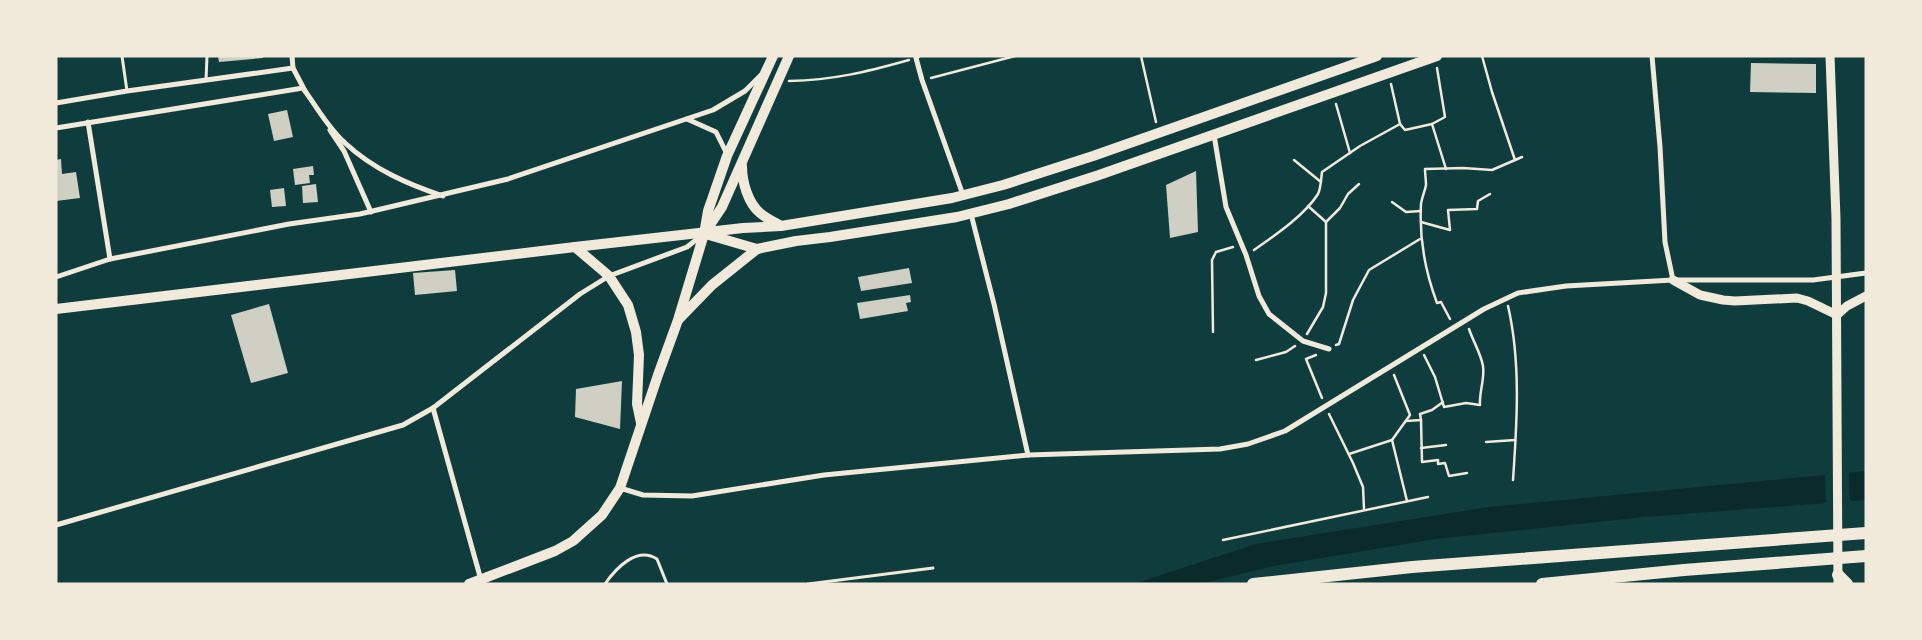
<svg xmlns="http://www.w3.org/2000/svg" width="1922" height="640" viewBox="0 0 1922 640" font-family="'Archivo Narrow',sans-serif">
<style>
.water{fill:#0a2a2b}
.pier{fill:#0f3d3e}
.building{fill:#cfcfc3}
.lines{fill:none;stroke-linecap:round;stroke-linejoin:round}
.path{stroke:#f1e9da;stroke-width:2.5}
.service{stroke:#f1e9da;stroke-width:3}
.minor{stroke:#f1e9da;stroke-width:5}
.tertiary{stroke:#f1e9da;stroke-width:9}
.secondary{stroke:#f1e9da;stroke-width:10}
.motorway{stroke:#f1e9da;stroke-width:12}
</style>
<rect width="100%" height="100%" fill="#0f3d3e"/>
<path class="water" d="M1866 471V500L1644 517 1435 539 1273 566 1200 584H1134L1256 544 1489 507Z"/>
<path class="pier" d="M1849 470 1850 504 1826 506 1825 473Z"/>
<g class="building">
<path d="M218 56H263V58L219 62Z"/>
<path d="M1751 63 1816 64V93L1750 92Z"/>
<path d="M287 110 293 137 274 141 268 114Z"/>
<path d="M61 159 62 174 76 172 80 198 56 201V160Z"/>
<path d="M313 166 314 175H309L310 183 295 185 293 169Z"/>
<path d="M1196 171 1198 232 1170 238 1166 185Z"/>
<path d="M316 184 318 202 303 203 302 186Z"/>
<path d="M284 188 286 206 272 207 270 190Z"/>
<path d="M909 268 912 283 861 291 858 277Z"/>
<path d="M455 270 457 291 415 295 413 273Z"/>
<path d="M910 295 911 302 906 303 908 311 860 319 857 303Z"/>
<path d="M269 304 288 373 251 383 231 315Z"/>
<path d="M622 381 620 429 575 417 576 389Z"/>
</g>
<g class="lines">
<g class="path">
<path d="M1141 56 1156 122"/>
<path d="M1482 56 1492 92 1515 160"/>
<path d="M931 78 1015 56"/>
<path d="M789 81C834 80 866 72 909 60"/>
<path d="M1391 84 1400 124 1405 130 1432 124 1445 117 1437 68"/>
<path d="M1336 104 1350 153"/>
<path d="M1432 124 1446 169"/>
<path d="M1294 160 1321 182"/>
<path d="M1392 202 1406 212 1421 211"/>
<path d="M1326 222 1340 208 1348 194 1359 184"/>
<path d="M1421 222 1450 230 1448 210 1477 209 1478 201 1490 194"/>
<path d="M1254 250C1274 236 1304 216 1318 194 1321 188 1321 179 1322 172L1360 146 1400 124"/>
<path d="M1508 306C1521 362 1517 423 1513 480"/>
<path d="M1450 319 1441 302 1437 303C1425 271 1419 239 1421 204 1422 197 1425 191 1426 185 1426 180 1425 174 1425 169L1463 168 1492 170 1522 157"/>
<path d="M1213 332 1212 260 1216 252 1233 247"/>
<path d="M1307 334 1323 307 1326 293V222L1308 206"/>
<path d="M1336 345 1339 344 1353 300 1369 270 1420 239"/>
<path d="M1316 355 1306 359 1322 398"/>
<path d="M1424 355 1435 377 1444 407 1466 403 1480 405C1479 392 1485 379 1483 366 1481 354 1473 341 1469 329"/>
<path d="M1256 360 1286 352 1295 346"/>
<path d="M1394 375 1410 415 1392 440 1407 501"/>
<path d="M1329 414 1353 463 1363 487 1364 509"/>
<path d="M1421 420 1422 462 1438 460V464L1445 463 1449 476 1467 473"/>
<path d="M1406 421 1421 420 1420 414 1432 410 1443 402"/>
<path d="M1486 442 1515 440"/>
<path d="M1421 448 1446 445"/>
<path d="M1349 454 1392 440"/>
<path d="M1223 540 1428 497"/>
</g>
<g class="service">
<path d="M122 56 127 91"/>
<path d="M206 80 207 56"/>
<path d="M605 584C616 568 637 546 657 559L667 584"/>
<path d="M808 584 933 568"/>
</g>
<g class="minor">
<path d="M292 56 293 68 305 91"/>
<path d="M918 56 916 58 922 80 963 195"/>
<path d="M1652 56 1660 147 1665 242 1673 280"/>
<path d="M305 91C318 109 329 129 345 143 373 169 407 184 443 196"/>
<path d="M56 103 127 91 293 68"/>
<path d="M687 119 716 132 727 154"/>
<path d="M88 122 110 259"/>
<path d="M56 128 303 88"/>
<path d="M330 130 344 151 371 212"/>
<path d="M1214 135 1226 207 1246 255 1259 296 1269 314 1303 341 1329 349"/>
<path d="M971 214 994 304 1028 455"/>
<path d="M56 277 110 259 289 224 360 214 508 179 713 110 745 91 761 75"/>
<path d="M433 408 481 580"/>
<path d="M620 488 643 495 692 496 824 475 1028 455 1220 449 1248 444 1285 431 1484 309 1518 293 1566 286 1673 280H1813L1866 273"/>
<path d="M56 525 403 425 433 408 580 294 609 276 687 247 701 236"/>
</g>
<g class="tertiary">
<path d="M1830 56 1836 219 1838 584"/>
<path d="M1673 280 1700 295 1723 300 1735 301 1797 298 1808 301 1837 315"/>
<path d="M1837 315 1847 306 1866 296"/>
</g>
<g class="secondary">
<path d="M742 166C742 182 748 203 760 213 766 218 774 222 781 226"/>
<path d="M706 231 722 207 789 56"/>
<path d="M709 235 757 249 796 241 830 237 957 217 1009 204 1099 175 1437 56"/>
<path d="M575 247 609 276 628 305 636 332 639 355 637 404 641 423"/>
<path d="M56 309 575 247 743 228 781 226 952 198 1003 185 1093 156 1377 56"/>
<path d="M679 319 712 285 757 249"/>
<path d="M469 584 555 551 573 541 602 515 620 488 658 375 678 320 704 234 708 211 727 156 773 56"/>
</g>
<g class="motorway">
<path d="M1838 575 1847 584"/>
<path d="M1253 584 1412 567 1866 533"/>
<path d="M1542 584 1684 570 1866 556"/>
</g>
</g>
<rect width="1922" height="640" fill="none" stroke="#f1e9da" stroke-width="115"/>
</svg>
